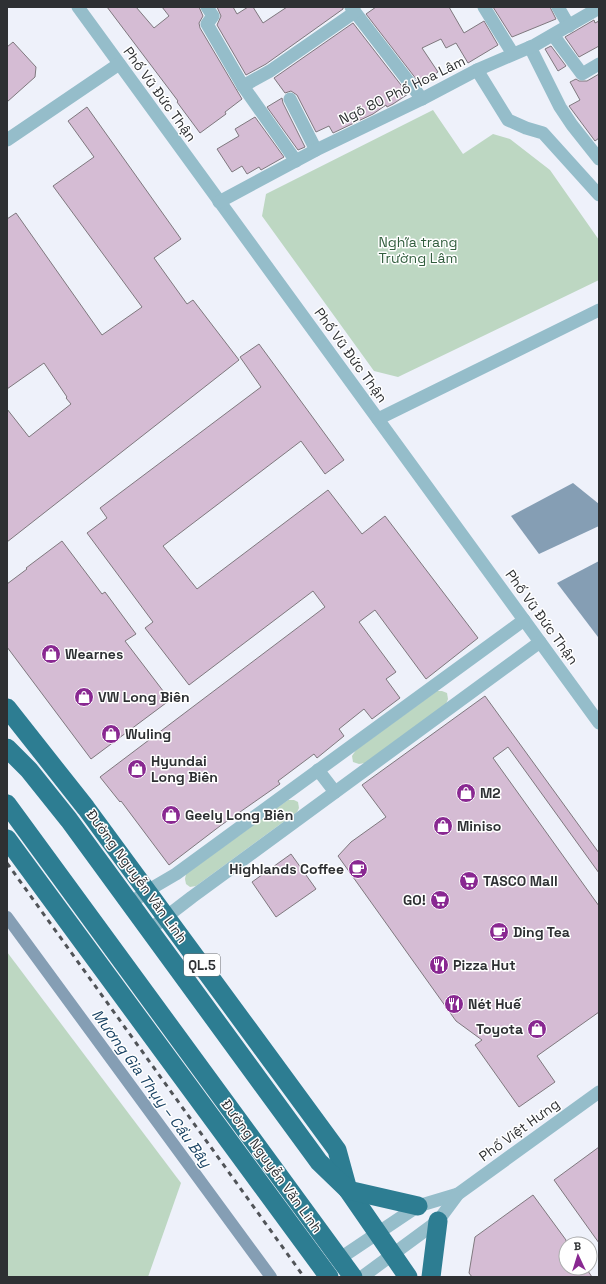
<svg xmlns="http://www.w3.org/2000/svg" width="606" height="1284" viewBox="0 0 606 1284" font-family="'Space Grotesk',sans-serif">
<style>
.green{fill:#bdd7c2}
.water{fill:#859eb4}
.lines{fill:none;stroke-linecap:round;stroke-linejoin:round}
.canal{stroke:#859eb4;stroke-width:12}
.building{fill:#d5bcd4;stroke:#7f787e}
.minor{stroke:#95bdca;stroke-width:13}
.highway{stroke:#2d7d92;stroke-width:19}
.rail{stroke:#515458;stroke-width:3;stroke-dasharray:5 5;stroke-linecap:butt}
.labels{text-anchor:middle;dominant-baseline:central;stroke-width:3;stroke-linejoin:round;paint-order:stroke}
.shield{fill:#fff;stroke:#6d6e70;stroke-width:1}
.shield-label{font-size:13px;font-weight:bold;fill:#2e3033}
.street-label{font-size:14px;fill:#2e3033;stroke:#fff}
.park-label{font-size:14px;fill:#325e3e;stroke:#fff}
.poi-label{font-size:14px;font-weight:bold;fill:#2e3033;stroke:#fff;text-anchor:start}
.water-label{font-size:15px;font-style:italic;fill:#1a4364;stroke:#fff}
</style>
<rect width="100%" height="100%" fill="#eef1fa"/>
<g class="green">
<path d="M433 110 463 154 493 134 510 139 550 170 599 240V280L398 377 374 371 262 216 266 194Z"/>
<path d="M437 691H442L447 693 448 699 446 704 365 763 359 764 353 762 352 756 356 750Z"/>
<path d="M288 800H294L298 802 299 808 297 812 196 886 190 887 186 884 185 879 186 874Z"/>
<path d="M7 952 181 1183 148 1277H7Z"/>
</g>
<g class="water">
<path d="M573 483 599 504V526L539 554 511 516Z"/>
<path d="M599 561V637H598L557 583Z"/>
</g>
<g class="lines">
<path class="canal" d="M7 917 271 1277"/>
</g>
<g class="building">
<path d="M107 7H136L154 28 169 16 162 7H199L203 16 199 23 200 28 242 99 225 112 226 114 200 133 177 102 178 101Z"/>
<path d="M217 7H233L237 14 248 7H253L263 23 287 7H343V9L266 64 246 75 217 25 221 16Z"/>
<path d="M376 7H449L464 33 484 21 498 45 468 63 456 43 446 48 441 39 422 48 438 72 420 84 366 14Z"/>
<path d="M493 7H550L556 19 512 37Z"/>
<path d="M594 20 595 23 599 21V46L579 57 565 37Z"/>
<path d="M353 23 408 94 393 104 387 107 386 105 373 114 333 133 329 126 316 132 297 95 291 91 285 93 274 78Z"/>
<path d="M13 42 36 67 35 77 7 102V47Z"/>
<path d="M551 46 566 66 558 71 545 49Z"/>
<path d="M599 74V138L595 141 569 106 580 100 570 82 576 79 579 81H587Z"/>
<path d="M282 98 283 103 305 147 298 150 267 107Z"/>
<path d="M87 107 181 239 154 258 187 304 193 300 239 360 7 542V409L29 437 71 404 66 398 67 397 44 363 7 389V219L16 213 102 335 142 307 53 186 94 157 68 121Z"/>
<path d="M255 117 284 157 261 170 259 167 247 174 242 166 232 172 217 149 239 136 235 129Z"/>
<path d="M259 344 344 460 325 474 301 441 163 546 197 589 328 490 362 534 385 516 478 638 426 679 375 610 359 622 396 672 386 679 400 698 372 719 364 709 339 729 344 736 317 758 314 754 278 781 280 784 220 826 169 865 121 801 120 802 100 777 325 607 313 591 189 685 145 628 153 622 87 533 107 518 100 508 261 387 240 357Z"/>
<path d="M62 541 102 594 105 592 136 634 125 641 170 700 91 759 7 647V584L27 569 26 568Z"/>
<path d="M485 696 599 853V873L508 747 493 758 599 906V1012L537 1056 555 1082 519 1107 475 1045 482 1040 456 1021 338 856 351 842 386 817 362 785Z"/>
<path d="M291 854 316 889 276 917 252 882Z"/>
<path d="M599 1147V1243L554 1180Z"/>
<path d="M533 1195 566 1240V1268H586L592 1277H472L469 1273 475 1237Z"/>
</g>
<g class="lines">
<g class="minor">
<path d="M78 7 599 723"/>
<path d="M207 7 213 16 207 24 243 86 296 161"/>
<path d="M351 7 422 99"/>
<path d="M484 7 513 54"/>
<path d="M558 7 569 26"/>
<path d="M553 35 582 74 599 64"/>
<path d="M530 47 560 107 572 125 599 159"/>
<path d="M477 70 508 120 526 128 543 133 599 195"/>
<path d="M243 86 270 71 355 12"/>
<path d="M290 99 316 150"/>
<path d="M7 140 119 64"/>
<path d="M219 202 316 150 422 99 477 70 535 45 599 8"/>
<path d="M378 419 599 310"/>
<path d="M318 770 335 792"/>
<path d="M130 904 147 891 176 874 524 620"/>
<path d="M149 930 192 897 540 642"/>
<path d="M339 1259 418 1206 458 1194"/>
<path d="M362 1277 438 1221 458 1194 599 1092"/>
</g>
<g class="highway">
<path d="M7 708 86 808 337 1150 348 1190 408 1277"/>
<path d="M7 748 29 770 69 820 319 1162 348 1190 418 1206"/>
<path d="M7 804 353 1277"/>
<path d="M7 839 329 1277"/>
<path d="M431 1277 438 1221"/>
</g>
<path class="rail" d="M7 863 304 1277"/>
</g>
<defs>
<symbol id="shop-disc" viewBox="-11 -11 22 22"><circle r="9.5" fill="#892891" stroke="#fff"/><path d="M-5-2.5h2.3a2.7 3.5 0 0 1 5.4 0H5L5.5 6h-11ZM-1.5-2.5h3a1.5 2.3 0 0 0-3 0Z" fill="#fff"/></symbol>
<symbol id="cafe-disc" viewBox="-11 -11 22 22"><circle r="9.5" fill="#892891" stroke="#fff"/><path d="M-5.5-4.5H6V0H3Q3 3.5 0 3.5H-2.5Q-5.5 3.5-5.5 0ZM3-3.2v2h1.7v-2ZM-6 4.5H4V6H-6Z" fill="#fff"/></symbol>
<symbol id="supermarket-disc" viewBox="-11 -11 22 22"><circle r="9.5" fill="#892891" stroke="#fff"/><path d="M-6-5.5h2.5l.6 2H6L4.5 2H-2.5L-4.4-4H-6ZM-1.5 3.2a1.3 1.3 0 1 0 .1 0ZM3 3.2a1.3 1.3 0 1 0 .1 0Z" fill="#fff"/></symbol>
<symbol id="restaurant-disc" viewBox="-11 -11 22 22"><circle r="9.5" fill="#892891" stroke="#fff"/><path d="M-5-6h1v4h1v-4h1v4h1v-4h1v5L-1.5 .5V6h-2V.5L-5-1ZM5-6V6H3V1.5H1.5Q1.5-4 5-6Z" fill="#fff"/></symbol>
</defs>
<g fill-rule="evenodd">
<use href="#shop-disc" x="40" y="643" width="22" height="22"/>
<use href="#shop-disc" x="73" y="686" width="22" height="22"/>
<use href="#shop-disc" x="100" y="723" width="22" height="22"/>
<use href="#shop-disc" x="126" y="758" width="22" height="22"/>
<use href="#shop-disc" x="455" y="782" width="22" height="22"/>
<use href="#shop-disc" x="160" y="804" width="22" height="22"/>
<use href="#shop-disc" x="432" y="815" width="22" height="22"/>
<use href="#cafe-disc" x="347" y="858" width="22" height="22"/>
<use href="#supermarket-disc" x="458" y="870" width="22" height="22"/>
<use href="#supermarket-disc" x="429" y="889" width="22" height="22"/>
<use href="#cafe-disc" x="488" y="921" width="22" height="22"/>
<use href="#restaurant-disc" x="428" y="954" width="22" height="22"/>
<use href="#restaurant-disc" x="443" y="993" width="22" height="22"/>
<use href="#shop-disc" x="526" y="1018" width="22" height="22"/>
</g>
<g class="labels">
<rect class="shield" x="184" y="954" width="36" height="22" rx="3"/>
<g class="shield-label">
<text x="202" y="965">QL.5</text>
</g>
<g class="street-label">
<text transform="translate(402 90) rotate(-26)">Ngõ 80 Phố Hoa Lâm</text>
<text transform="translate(160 94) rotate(54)">Phố Vũ Đức Thận</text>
<text transform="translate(351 355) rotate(54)">Phố Vũ Đức Thận</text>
<text transform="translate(542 617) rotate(54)">Phố Vũ Đức Thận</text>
<text transform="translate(137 876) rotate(54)">Đường Nguyễn Văn Linh</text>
<text transform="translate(519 1130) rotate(-36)">Phố Việt Hưng</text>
<text transform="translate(272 1166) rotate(54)">Đường Nguyễn Văn Linh</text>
</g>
<g class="park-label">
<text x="418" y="242">Nghĩa trang<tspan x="418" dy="16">Trường Lâm</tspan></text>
</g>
<g class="poi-label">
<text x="65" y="654">Wearnes</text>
<text x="98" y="697">VW Long Biên</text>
<text x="125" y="734">Wuling</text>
<text x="151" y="761">Hyundai<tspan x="151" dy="16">Long Biên</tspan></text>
<text x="480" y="793">M2</text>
<text x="185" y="815">Geely Long Biên</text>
<text x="457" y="826">Miniso</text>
<text x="344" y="869" text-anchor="end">Highlands Coffee</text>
<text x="483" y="881">TASCO Mall</text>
<text x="426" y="900" text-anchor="end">GO!</text>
<text x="513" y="932">Ding Tea</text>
<text x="453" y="965">Pizza Hut</text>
<text x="468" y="1004">Nét Huế</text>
<text x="523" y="1029" text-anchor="end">Toyota</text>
</g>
<g class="water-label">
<text transform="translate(152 1088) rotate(54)">Mương Gia Thụy – Cầu Bây</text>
</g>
</g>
<rect width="606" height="1284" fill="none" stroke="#2e3033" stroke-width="16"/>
<g transform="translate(578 1256) rotate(356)"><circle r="19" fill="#ffffff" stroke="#abacad"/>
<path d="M0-3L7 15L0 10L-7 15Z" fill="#892891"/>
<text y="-6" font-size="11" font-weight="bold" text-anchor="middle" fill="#2e3033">B</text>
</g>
</svg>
